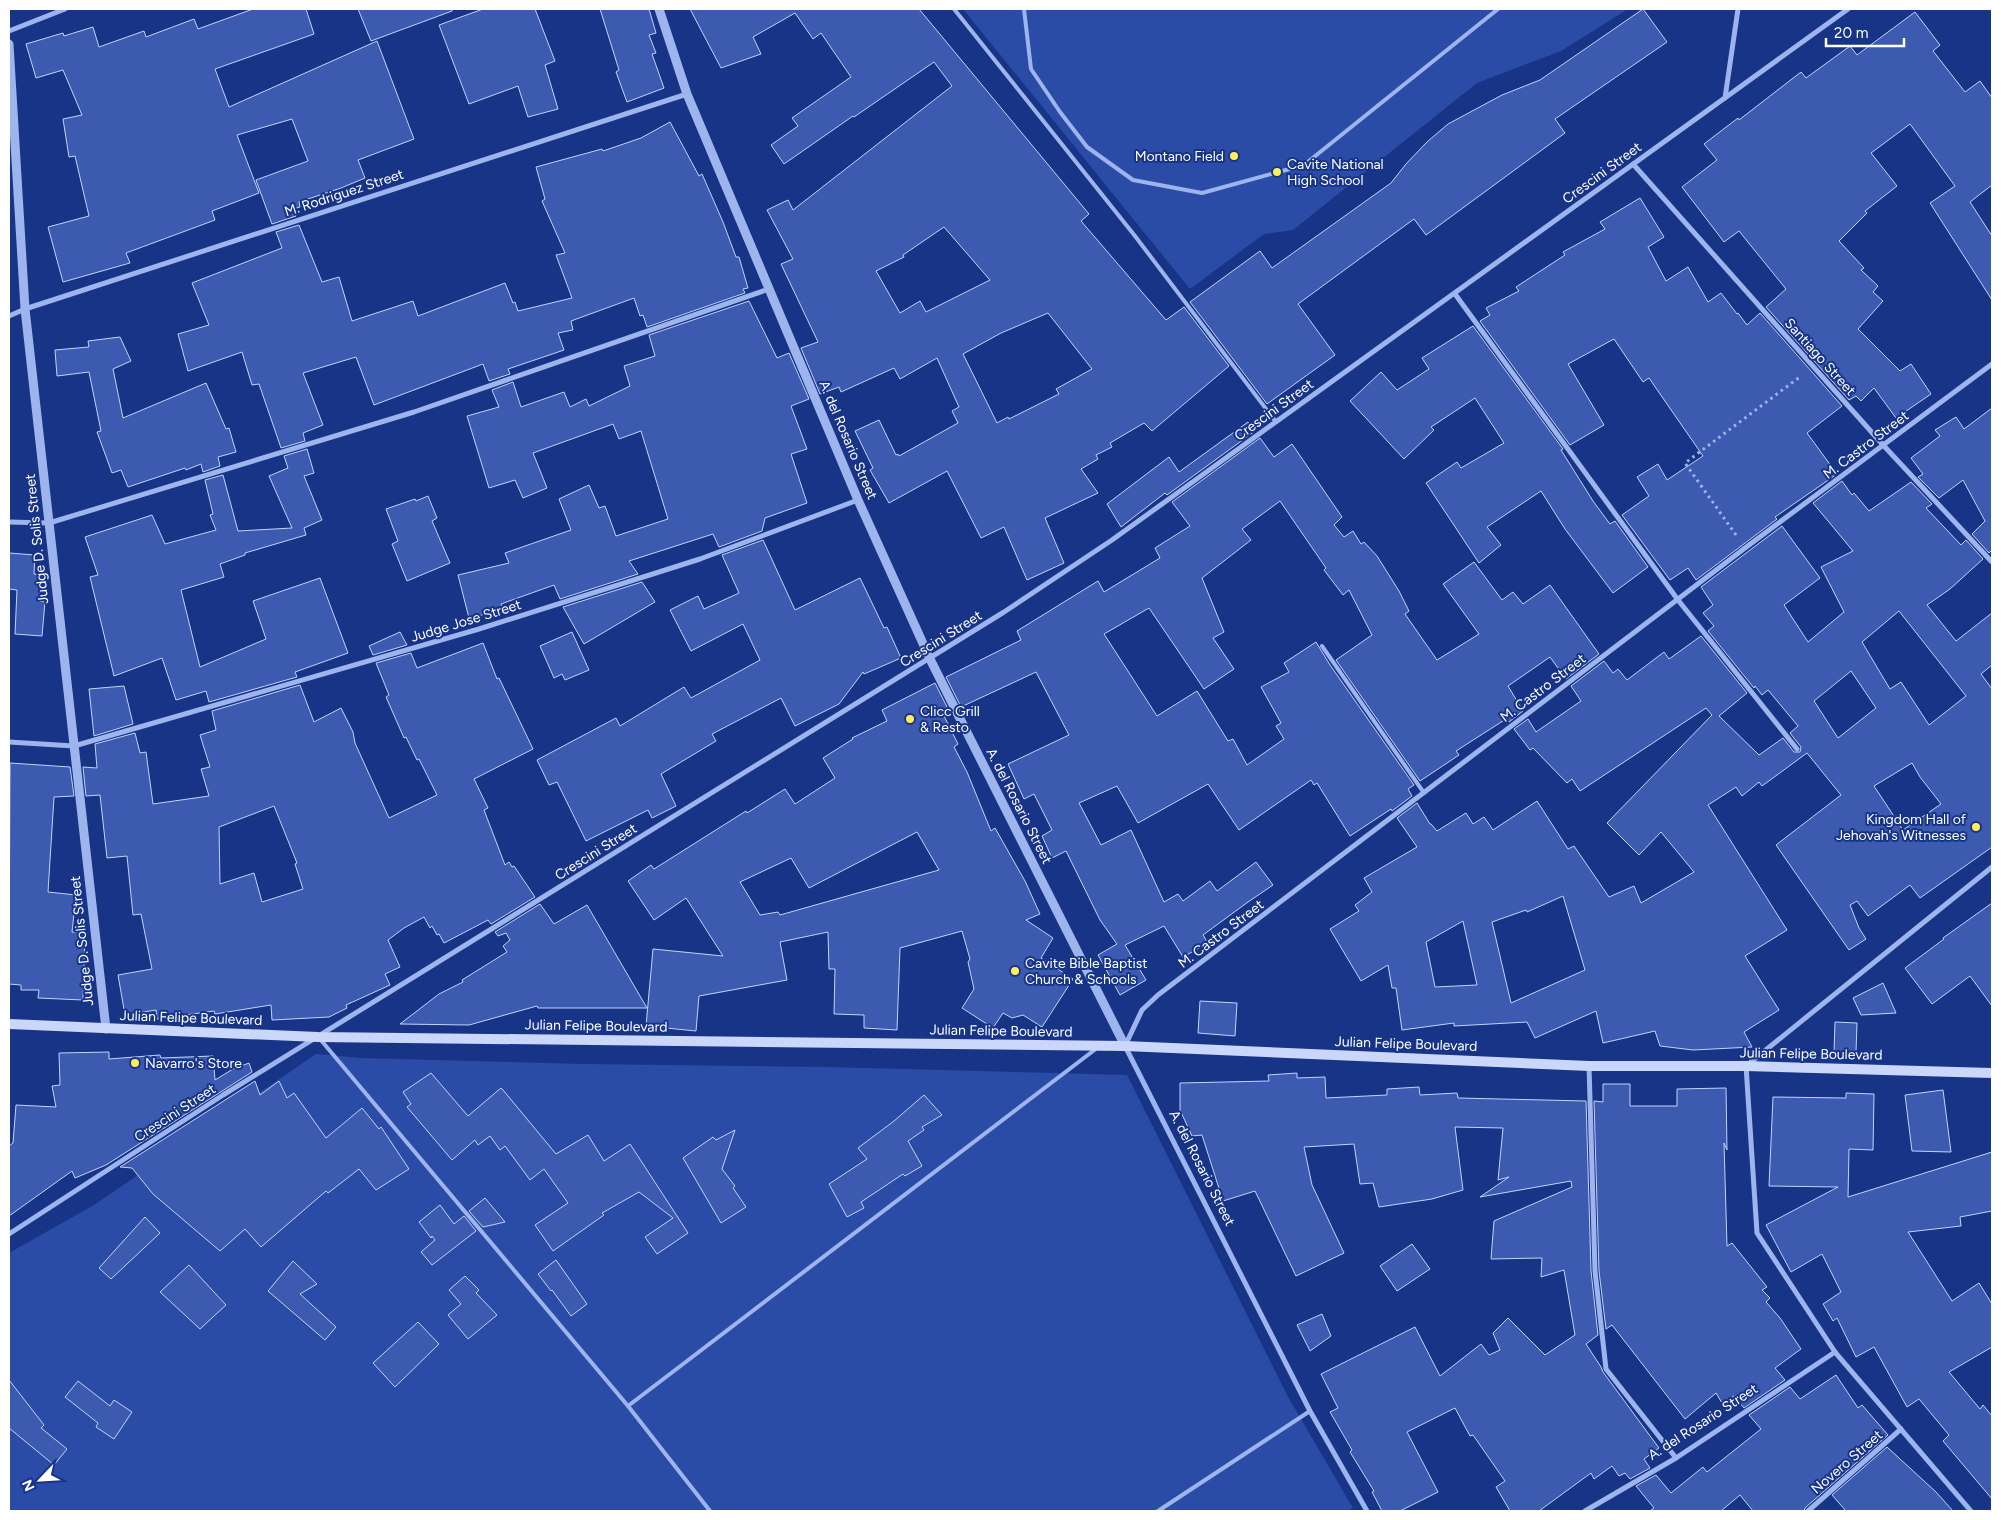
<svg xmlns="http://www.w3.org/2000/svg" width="2001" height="1520" viewBox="0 0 2001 1520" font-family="Figtree,sans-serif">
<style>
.green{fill:#2a4ca6}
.building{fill:#3c5aaf;stroke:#c4d3fa;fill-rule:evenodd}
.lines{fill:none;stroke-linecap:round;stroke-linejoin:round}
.path{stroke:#9eb4ed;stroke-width:3;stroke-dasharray:2.5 4;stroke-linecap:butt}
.service{stroke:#9eb4ed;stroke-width:4}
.minor{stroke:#9eb4ed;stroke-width:5}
.tertiary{stroke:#9eb4ed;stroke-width:9}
.secondary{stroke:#cbd7fa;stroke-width:10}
.poi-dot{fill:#ffed5b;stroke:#173487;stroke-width:2}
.labels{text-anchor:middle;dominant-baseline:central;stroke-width:4;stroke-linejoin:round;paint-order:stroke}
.poi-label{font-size:14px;fill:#fff;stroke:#173487;text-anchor:start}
.street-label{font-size:14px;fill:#fff;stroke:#173487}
</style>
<rect width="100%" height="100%" fill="#173487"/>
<g class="green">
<path d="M963 9H1628L1561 51 1477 83 1293 230 1264 234 1190 289Z"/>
<path d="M316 1054 361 1058 585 1064 827 1067 1127 1075 1287 1395 1353 1508 1347 1511H9V1253L94 1205Z"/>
</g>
<g class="building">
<path d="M253 9H306L314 34 215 69 229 107 377 41 414 139 358 160 365 178 341 188 299 202 300 207 293 209 296 216 272 224 256 180 308 161 292 119 237 135 259 193 212 211 215 220 126 253 130 263 63 282 48 227 89 216 75 156 69 157 63 119 82 115 63 70 36 78 26 44 63 33 64 36 93 27 99 47 144 31 146 37 194 19 198 29Z"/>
<path d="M358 9H452V11L371 41Z"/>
<path d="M483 9H535L555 61 545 65 558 109 528 117 518 86 469 104 439 25Z"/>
<path d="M600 9H649L656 33 649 35 656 53 652 54 664 88 627 102 616 72 619 70Z"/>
<path d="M690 9H919L1089 214 1081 221 1166 320 1184 307 1229 366 1152 431 1144 423 1110 443 1112 447 1096 455 1098 459 1081 469 1098 493 1045 518 1064 563 1027 580 1004 527 981 538 947 471 889 503 870 470 873 468 855 431 879 420 896 455 898 454 899 456 958 423 952 411 959 407 937 358 900 379 894 368 841 392 839 387 820 394 801 348 818 342 781 264 793 259 767 210 788 200 793 210 952 86 934 62 854 117 853 116 784 164 771 145 798 126 792 118 851 77 821 33 813 39 795 13 753 37 761 54 721 68ZM944 227 990 280 926 312 920 301 900 313 876 271 904 257 903 255ZM1048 313 1092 369 1056 389 1059 394 1009 419 1008 417 997 423 963 354 1001 333Z"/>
<path d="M1643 9 1667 42 1555 119 1565 133 1426 235 1414 219 1298 304 1335 355 1267 404 1190 302 1260 251 1272 268 1391 183 1406 164 1427 142 1448 124 1502 95 1540 80Z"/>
<path d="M1915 12 1940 45 1933 51 1965 92 1980 81 1992 98V185L1970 202 1992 236V300L1930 203 1955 186 1910 124 1871 153 1897 186 1865 211 1867 213 1839 241 1864 268 1861 270 1878 286 1873 292 1883 301 1858 329 1900 371 1911 364 1931 394 1896 418 1874 388 1861 401 1856 396 1849 400 1766 307 1786 289 1739 231 1724 242 1682 187 1717 160 1704 144 1738 118 1739 120 1801 72 1806 78 1850 46 1857 55Z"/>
<path d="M670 122 699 176 702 174 723 222 736 257H739L748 288 743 289 745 293 647 327 643 315 640 316 634 298 571 321 573 330 558 333 564 350 508 369 510 374 489 381 483 364 374 405 356 357 303 373 323 425 303 433 305 441 281 448 259 384 252 385 242 352 188 371 178 334 209 325 192 283 282 248 276 232 299 225 322 282 339 277 352 321 413 301 418 316 505 283 513 303 515 302 518 311 572 298 556 255 565 253 542 201 545 199 536 167 602 149 603 151 641 138Z"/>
<path d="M1640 198 1664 237 1648 247 1666 281 1688 267 1708 302 1721 293 1737 314 1738 313 1747 325 1760 313 1842 406 1807 433 1837 474 1775 517 1777 519 1696 580 1688 568 1670 580 1622 515 1649 496 1637 477 1658 464 1667 480 1703 456 1649 378 1643 382 1614 339 1568 364 1604 425 1570 445 1480 321 1490 315 1486 308 1519 291 1516 287 1565 255 1563 252 1605 229 1600 222Z"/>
<path d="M749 301 777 358 789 353 809 399 791 406 807 449 791 454 807 503 765 518 762 531 719 547 713 534 629 561 638 574 560 599 554 585 501 604 503 610 469 618 458 575 509 563 505 553 571 530 559 499 589 485 599 508 605 506 616 536 668 519 641 431 619 439 613 424 533 453 547 488 523 498 515 480 489 488 467 416 499 407 492 390 513 382 521 407 564 392 570 407 586 399 589 406 630 386 624 366 655 356 649 335Z"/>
<path d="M1473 326 1563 449 1561 450 1593 501 1610 524 1615 521 1648 567 1613 593 1565 529 1541 491 1487 527 1501 545 1479 563 1426 483 1457 462 1461 468 1504 443 1475 398 1431 427 1434 430 1404 459 1350 401 1381 372 1397 390 1429 369 1422 358Z"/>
<path d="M120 337 131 361 113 369 123 418 206 383 226 429 229 428 236 452 218 457 220 466 203 472 201 464 186 470 185 468 128 487 121 470 112 473 97 432 101 431 89 372 57 376 55 350 89 347 88 341Z"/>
<path d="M1992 408V550L1989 553 1972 534 1985 521 1963 480 1939 498 1918 477 1923 474 1911 458 1940 436 1935 430 1956 417 1964 429Z"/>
<path d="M1248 422 1255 431 1167 495 1165 493 1121 527 1107 504 1169 457 1179 472Z"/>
<path d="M1260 438 1274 457 1292 444 1342 517 1334 525 1344 537 1353 531 1361 544 1364 542 1377 556 1399 591 1409 611 1405 614 1437 660 1479 634 1443 584 1474 562 1502 600 1513 592 1523 604 1550 585 1599 654 1566 679 1550 657 1508 686 1523 711 1509 722 1506 719 1456 751 1459 755 1420 781 1336 660 1372 635 1349 590 1343 595 1324 570 1326 568 1280 501 1242 529 1251 540 1202 578 1224 632 1213 638 1234 669 1204 689 1149 608 1104 634 1157 716 1197 691 1228 741 1233 739 1247 765 1284 739 1276 726 1281 723 1261 687 1289 672 1284 663 1316 642 1330 665 1414 785 1408 789 1412 796 1392 811 1391 809 1350 836 1317 783 1314 785 1311 780 1239 830 1208 784 1138 823 1117 786 1079 803 1101 845 1131 830 1164 902 1178 894 1183 901 1210 881 1217 891 1256 862 1273 885 1248 902 1203 935 1208 943 1183 957 1164 926 1125 945 1146 980 1120 995 1098 955 1117 944 1100 920 1066 851 1052 858 1042 836 1052 830 1034 794 1024 799 1008 764 1069 735 1036 672 961 707 946 677 1021 640 1017 631 1098 581 1104 592 1160 558 1155 548 1190 526 1172 502Z"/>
<path d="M307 449 314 473 304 476 322 520 304 528 306 535 245 553V555L220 564 224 577 181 590 200 667 266 639 253 601 320 578 348 653 295 672 297 677 209 702 206 691 176 700 162 658 114 676 90 577 98 575 85 537 152 515 165 544 216 530 210 515 213 514 205 480 223 475 238 531 292 528 269 476 288 468 284 456Z"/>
<path d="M1842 481 1852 495 1854 493 1869 511 1911 482 1932 504 1926 508 1961 545 1966 540 1983 559 1950 589 1927 605 1956 641 1992 613V665L1981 674 1992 689V847L1920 898 1910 885 1868 916 1857 901 1850 905 1859 928 1866 939 1849 950 1776 845 1841 795 1807 753 1762 786 1759 782 1742 796 1736 787 1708 805 1787 930 1745 956 1779 1010 1744 1032 1752 1047 1693 1050 1660 1046 1655 1031 1603 1043 1596 1011 1535 1038 1527 1022 1454 1026V1023L1402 1030 1396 988H1392L1388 965 1361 981 1330 929 1359 911 1355 905 1372 892 1364 878 1417 847 1397 818 1417 803 1430 824H1431L1437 831 1466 813 1473 824 1484 817 1493 830 1537 801 1568 849 1574 846 1609 897 1634 886 1641 903 1694 872 1661 832 1639 855 1607 823 1712 715 1706 708 1580 791 1572 779 1567 783 1533 748 1530 750 1514 729 1528 719 1536 732 1581 701 1571 686 1604 661 1613 673 1618 669 1627 680 1664 652 1669 659 1701 636 1747 693 1719 716 1759 755 1783 738 1794 752H1800L1801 747 1790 733 1798 726 1768 690 1762 695 1755 686 1754 688 1708 631 1714 626 1703 613 1713 605 1701 587 1782 526 1820 578 1784 605 1808 642 1844 612 1821 567 1853 551 1813 503ZM1899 611 1966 696 1929 725 1901 682 1890 689 1862 642ZM1851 671 1876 708 1838 738 1814 701ZM1912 763 1920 777 1941 804 1903 830 1874 786ZM1563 896 1585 970 1511 1003 1492 922 1526 910 1527 912ZM1463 921 1477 985 1435 987 1426 942Z"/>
<path d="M428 496 437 518 432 521 450 563 407 581 392 544 398 541 386 509 415 499 416 501Z"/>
<path d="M763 540 795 610 860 578 884 628 887 627 901 658 864 674 863 672 839 704 795 726 781 698 712 734 716 741 661 774 676 806 652 818 648 810 586 841 557 782 549 785 537 760 616 718 620 726 684 687 691 698 760 660 743 624 691 651 670 610 698 596 704 609 739 593 722 555Z"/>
<path d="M9 553 35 555 34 574 41 575 39 601 45 602 42 636 15 634 17 590 9 589Z"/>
<path d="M642 582 655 602 584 644 563 607Z"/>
<path d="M400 632 407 645 373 655 369 646Z"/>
<path d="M572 632 589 670 565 680 562 674 554 678 540 646Z"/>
<path d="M483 643 497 679 499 678 533 749 474 779 488 808 484 810 505 865 509 862 512 867 514 866 535 897 491 924 488 920 444 943 439 934 437 935 432 926 430 928 424 917 404 928 388 940 400 967 385 974 390 985 346 1005 347 1008 329 1017 272 1020 271 1005 215 1014 214 1011 157 1019 156 1010 125 1015 118 975 152 969 141 914 133 915 127 856 107 858 100 795 86 796 83 767 97 768 95 744 135 733 140 753 146 752 153 804 209 796 201 769 210 767 200 735 216 730 212 711 300 685 314 722 341 708 353 732 355 743 389 818 437 795 419 759 417 760 406 737 404 738 386 697 389 695 376 663 411 653 417 668ZM274 806 297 863 295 864 303 889 262 902 254 873 220 884 219 827Z"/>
<path d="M935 683 950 713 944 716 958 744 954 747 967 772 991 831 995 828 1025 881 1040 914 1026 920 1053 938 1041 958 1073 979 1042 1027 1023 1015 1012 1018 1003 1013 993 1028 962 1008 974 989 968 962 970 959 962 931 900 948 897 1030 864 1028V1015L834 1014 835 969H829L828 932 780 942 787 980 699 996 696 1031 646 1026 653 949 723 956 686 898 654 920 628 881 651 865 654 869 746 811 747 813 785 789 795 804 835 778 823 758 853 739 852 738 887 721 882 710ZM917 832 939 870 780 915 778 912 760 915 740 882 791 858 809 888Z"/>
<path d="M124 686 133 724 94 736 89 689Z"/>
<path d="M10 763 70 767 74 796 54 797 48 892 76 895 72 932 85 933 83 1000 38 998 39 990H21V985L9 984Z"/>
<path d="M1992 903V1006L1970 976 1932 1004 1905 968 1944 939 1943 938Z"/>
<path d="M540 904 554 924 587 905 647 1008H538L537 1006 469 1025 400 1024 439 994 463 982 462 980 507 952 503 946 510 940 506 933 498 936 495 932Z"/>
<path d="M1883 983 1896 1013 1861 1015 1853 998Z"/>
<path d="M1200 1001 1237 1003 1235 1036 1198 1033Z"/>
<path d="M1835 1022 1857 1023 1856 1052H1834Z"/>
<path d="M109 1052V1059L160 1055 161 1058 213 1056 215 1080 233 1069 249 1063 252 1072 106 1165 75 1178 72 1171 9 1216V1146L13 1143 16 1105 56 1107 52 1086 60 1085 59 1053Z"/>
<path d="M431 1073 468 1116 501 1088 503 1090 556 1154 588 1135 604 1161 630 1144 688 1233 657 1254 645 1237 673 1218 639 1192 602 1213 604 1215 553 1251 535 1225 568 1203 544 1169 530 1180 505 1146 500 1150 490 1136 478 1145 475 1140 452 1160 407 1107 411 1104 403 1092Z"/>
<path d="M1297 1073V1078L1325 1077 1326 1098 1387 1095V1089L1419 1087 1420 1095 1457 1093 1458 1098 1586 1101 1591 1271 1598 1335 1586 1344 1601 1367 1603 1372 1659 1448 1644 1459 1650 1468 1630 1479 1625 1473 1619 1476 1612 1466 1594 1479 1591 1473 1539 1511H1510L1496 1487 1505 1481 1473 1435 1470 1436 1455 1408 1407 1432 1438 1492 1400 1511H1382L1372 1492 1374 1491 1350 1452 1352 1450 1330 1412 1338 1408 1321 1374 1415 1327 1440 1376 1481 1344 1489 1355 1500 1350 1493 1333 1508 1318 1545 1355 1575 1335 1564 1270 1541 1277 1542 1258 1491 1259 1494 1221 1572 1187 1571 1181 1480 1197 1509 1177 1498 1180 1503 1128 1455 1127 1463 1190 1432 1199 1379 1207 1373 1183 1360 1184 1354 1144 1304 1147 1312 1185 1344 1253 1296 1276 1255 1191 1223 1201 1202 1135 1192 1136 1180 1110V1083L1269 1081 1268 1075Z"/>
<path d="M255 1081 260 1095 279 1081 287 1098 294 1093 326 1138 362 1108 379 1129 381 1127 409 1169 376 1190 359 1169 328 1193 326 1191 261 1247 245 1229 220 1251 153 1194 132 1168 120 1167Z"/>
<path d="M1603 1084H1630V1106H1677V1089L1726 1088 1727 1150 1724 1143 1727 1246 1732 1243 1767 1287 1762 1290 1770 1298 1766 1302 1780 1318 1801 1349 1775 1368 1785 1380 1744 1408 1734 1396 1722 1403 1716 1393 1685 1419 1612 1325 1606 1329 1599 1271 1594 1101 1603 1102Z"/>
<path d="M1943 1090 1951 1152 1912 1151 1905 1095Z"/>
<path d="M1846 1093 1874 1094 1873 1150 1849 1149 1848 1197 1992 1152V1211L1960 1217 1961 1226 1908 1232 1952 1301 1979 1283 1992 1304V1347L1949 1372 1980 1409 1983 1405 1992 1416V1499L1943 1441 1949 1435 1919 1399 1907 1407 1874 1347 1856 1357 1837 1318 1833 1321 1823 1304 1841 1292 1822 1254 1791 1272 1766 1225 1838 1187 1769 1186 1773 1097 1846 1098Z"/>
<path d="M924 1095 942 1115 922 1127 924 1130 908 1141 922 1166 905 1176 903 1174 861 1202 864 1208 847 1217 829 1184 867 1159 858 1148 894 1121Z"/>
<path d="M735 1130 722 1169 735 1186 733 1188 746 1207 721 1223 683 1158 713 1137 716 1140Z"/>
<path d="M485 1198 505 1222 483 1227 469 1211Z"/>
<path d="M440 1205 454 1224 464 1216 476 1231 432 1265 421 1252 435 1240 432 1236 431 1238 419 1222Z"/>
<path d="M145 1217 160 1233 111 1279 99 1268Z"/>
<path d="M1412 1244 1430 1269 1397 1291 1380 1266Z"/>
<path d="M556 1260 587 1304 571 1316 552 1290 551 1291 538 1274Z"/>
<path d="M293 1261 317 1284 300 1294 336 1327 325 1340 268 1291Z"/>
<path d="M189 1265 226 1305 200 1329 160 1292Z"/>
<path d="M465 1276 479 1290 476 1293 497 1315 468 1339 448 1315 461 1304 449 1290Z"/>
<path d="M1322 1314 1331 1336 1310 1351 1297 1325Z"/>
<path d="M418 1322 439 1344 395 1387 373 1363Z"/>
<path d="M1836 1375 1858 1408 1862 1405 1888 1435 1805 1508 1804 1511H1753L1740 1495 1721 1511H1650L1654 1508 1636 1486 1656 1475 1671 1493 1703 1467 1707 1472 1761 1429 1749 1415 1790 1387 1800 1399Z"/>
<path d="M9 1380 44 1425 41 1428 67 1449 54 1465 9 1428Z"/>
<path d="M78 1381 110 1406 114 1400 132 1412 114 1439 96 1427 98 1423 65 1397Z"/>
<path d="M1887 1447 1936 1492 1953 1511H1846L1832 1495Z"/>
</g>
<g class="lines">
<path class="path" d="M1736 535 1685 463 1801 376"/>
<g class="service">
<path d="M954 9 1135 236 1276 422"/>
<path d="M1024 9 1031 69 1060 112 1087 147 1133 180 1202 193 1304 165 1498 9"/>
<path d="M1322 646 1424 793"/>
<path d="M320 1039 628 1406 710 1511"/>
<path d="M628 1406 1097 1048"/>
<path d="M1158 1511 1310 1411"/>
</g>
<g class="minor">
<path d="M9 31 65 9"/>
<path d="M1725 98 1738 9"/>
<path d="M1633 164 1884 446 1992 562"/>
<path d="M1455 294 1678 600 1797 749"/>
<path d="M9 316 25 309 687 94"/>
<path d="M9 522 49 523 414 412 769 289"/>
<path d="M9 742 74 746 479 629 700 559 858 500"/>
<path d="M1589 1066 1595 1271 1606 1369 1676 1458"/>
<path d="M9 1234 223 1095 1004 612 1112 540 1194 481 1848 9"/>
<path d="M1367 1511 1310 1411 1125 1046 1142 1010 1158 995 1745 548 1992 364"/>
<path d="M1585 1511 1676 1458 1835 1352"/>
<path d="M1808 1511 1901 1429"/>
<path d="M1971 1511 1835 1352 1757 1233 1746 1066 1992 867"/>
</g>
<g class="tertiary">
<path d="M659 9 687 94 858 500 930 659 1125 1046"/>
<path d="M9 44 25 309 106 1029"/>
</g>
<path class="secondary" d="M9 1024 318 1037 1125 1046 1589 1066H1746L1992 1073"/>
</g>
<g class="poi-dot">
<circle cx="1234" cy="156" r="5"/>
<circle cx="1277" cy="172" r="5"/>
<circle cx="910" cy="719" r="5"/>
<circle cx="1976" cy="827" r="5"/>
<circle cx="1015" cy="971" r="5"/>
<circle cx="135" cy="1063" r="5"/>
</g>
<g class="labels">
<g class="poi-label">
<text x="1224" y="156" text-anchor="end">Montano Field</text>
<text x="1287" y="164">Cavite National<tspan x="1287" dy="16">High School</tspan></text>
<text x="920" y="711">Clicc Grill<tspan x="920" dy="16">&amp; Resto</tspan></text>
<text x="1966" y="819" text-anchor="end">Kingdom Hall of<tspan x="1966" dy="16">Jehovah's Witnesses</tspan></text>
<text x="1025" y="963">Cavite Bible Baptist<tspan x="1025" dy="16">Church &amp; Schools</tspan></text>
<text x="145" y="1063">Navarro's Store</text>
</g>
<g class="street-label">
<text transform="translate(1602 173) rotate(-36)">Crescini Street</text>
<text transform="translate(344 193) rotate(-18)">M. Rodriguez Street</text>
<text transform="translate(1820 357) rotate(48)">Santiago Street</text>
<text transform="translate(1274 410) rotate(-36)">Crescini Street</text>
<text transform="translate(848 440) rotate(67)">A. del Rosario Street</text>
<text transform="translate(1866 445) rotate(-37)">M. Castro Street</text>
<text transform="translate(37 539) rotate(-96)">Judge D. Solis Street</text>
<text transform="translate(466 621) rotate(-17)">Judge Jose Street</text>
<text transform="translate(941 639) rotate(-32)">Crescini Street</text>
<text transform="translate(1543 688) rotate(-37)">M. Castro Street</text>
<text transform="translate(1019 806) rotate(63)">A. del Rosario Street</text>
<text transform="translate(596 852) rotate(-32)">Crescini Street</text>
<text transform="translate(1221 934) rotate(-37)">M. Castro Street</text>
<text transform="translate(82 941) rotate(-96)">Judge D. Solis Street</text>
<text transform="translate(191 1018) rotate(2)">Julian Felipe Boulevard</text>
<text transform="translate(596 1026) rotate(1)">Julian Felipe Boulevard</text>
<text transform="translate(1001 1031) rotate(1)">Julian Felipe Boulevard</text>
<text transform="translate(1406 1044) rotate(2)">Julian Felipe Boulevard</text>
<text transform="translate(1811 1054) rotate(1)">Julian Felipe Boulevard</text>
<text transform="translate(175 1113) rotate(-33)">Crescini Street</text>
<text transform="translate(1202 1168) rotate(63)">A. del Rosario Street</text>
<text transform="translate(1703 1422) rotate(-33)">A. del Rosario Street</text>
<text transform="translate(1847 1462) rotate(-41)">Novero Street</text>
</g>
</g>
<rect width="2001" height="1520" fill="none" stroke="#ffffff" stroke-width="20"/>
<g transform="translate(40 1480) rotate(245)" stroke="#173487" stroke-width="4" paint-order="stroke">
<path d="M0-4L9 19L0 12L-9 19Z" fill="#ffffff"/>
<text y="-8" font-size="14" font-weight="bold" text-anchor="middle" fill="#ffffff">N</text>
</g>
<path d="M1826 38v8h78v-8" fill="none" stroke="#ffffff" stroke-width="2.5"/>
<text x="1834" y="38" font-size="15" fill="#ffffff" stroke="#173487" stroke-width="4" paint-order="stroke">20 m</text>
</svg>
